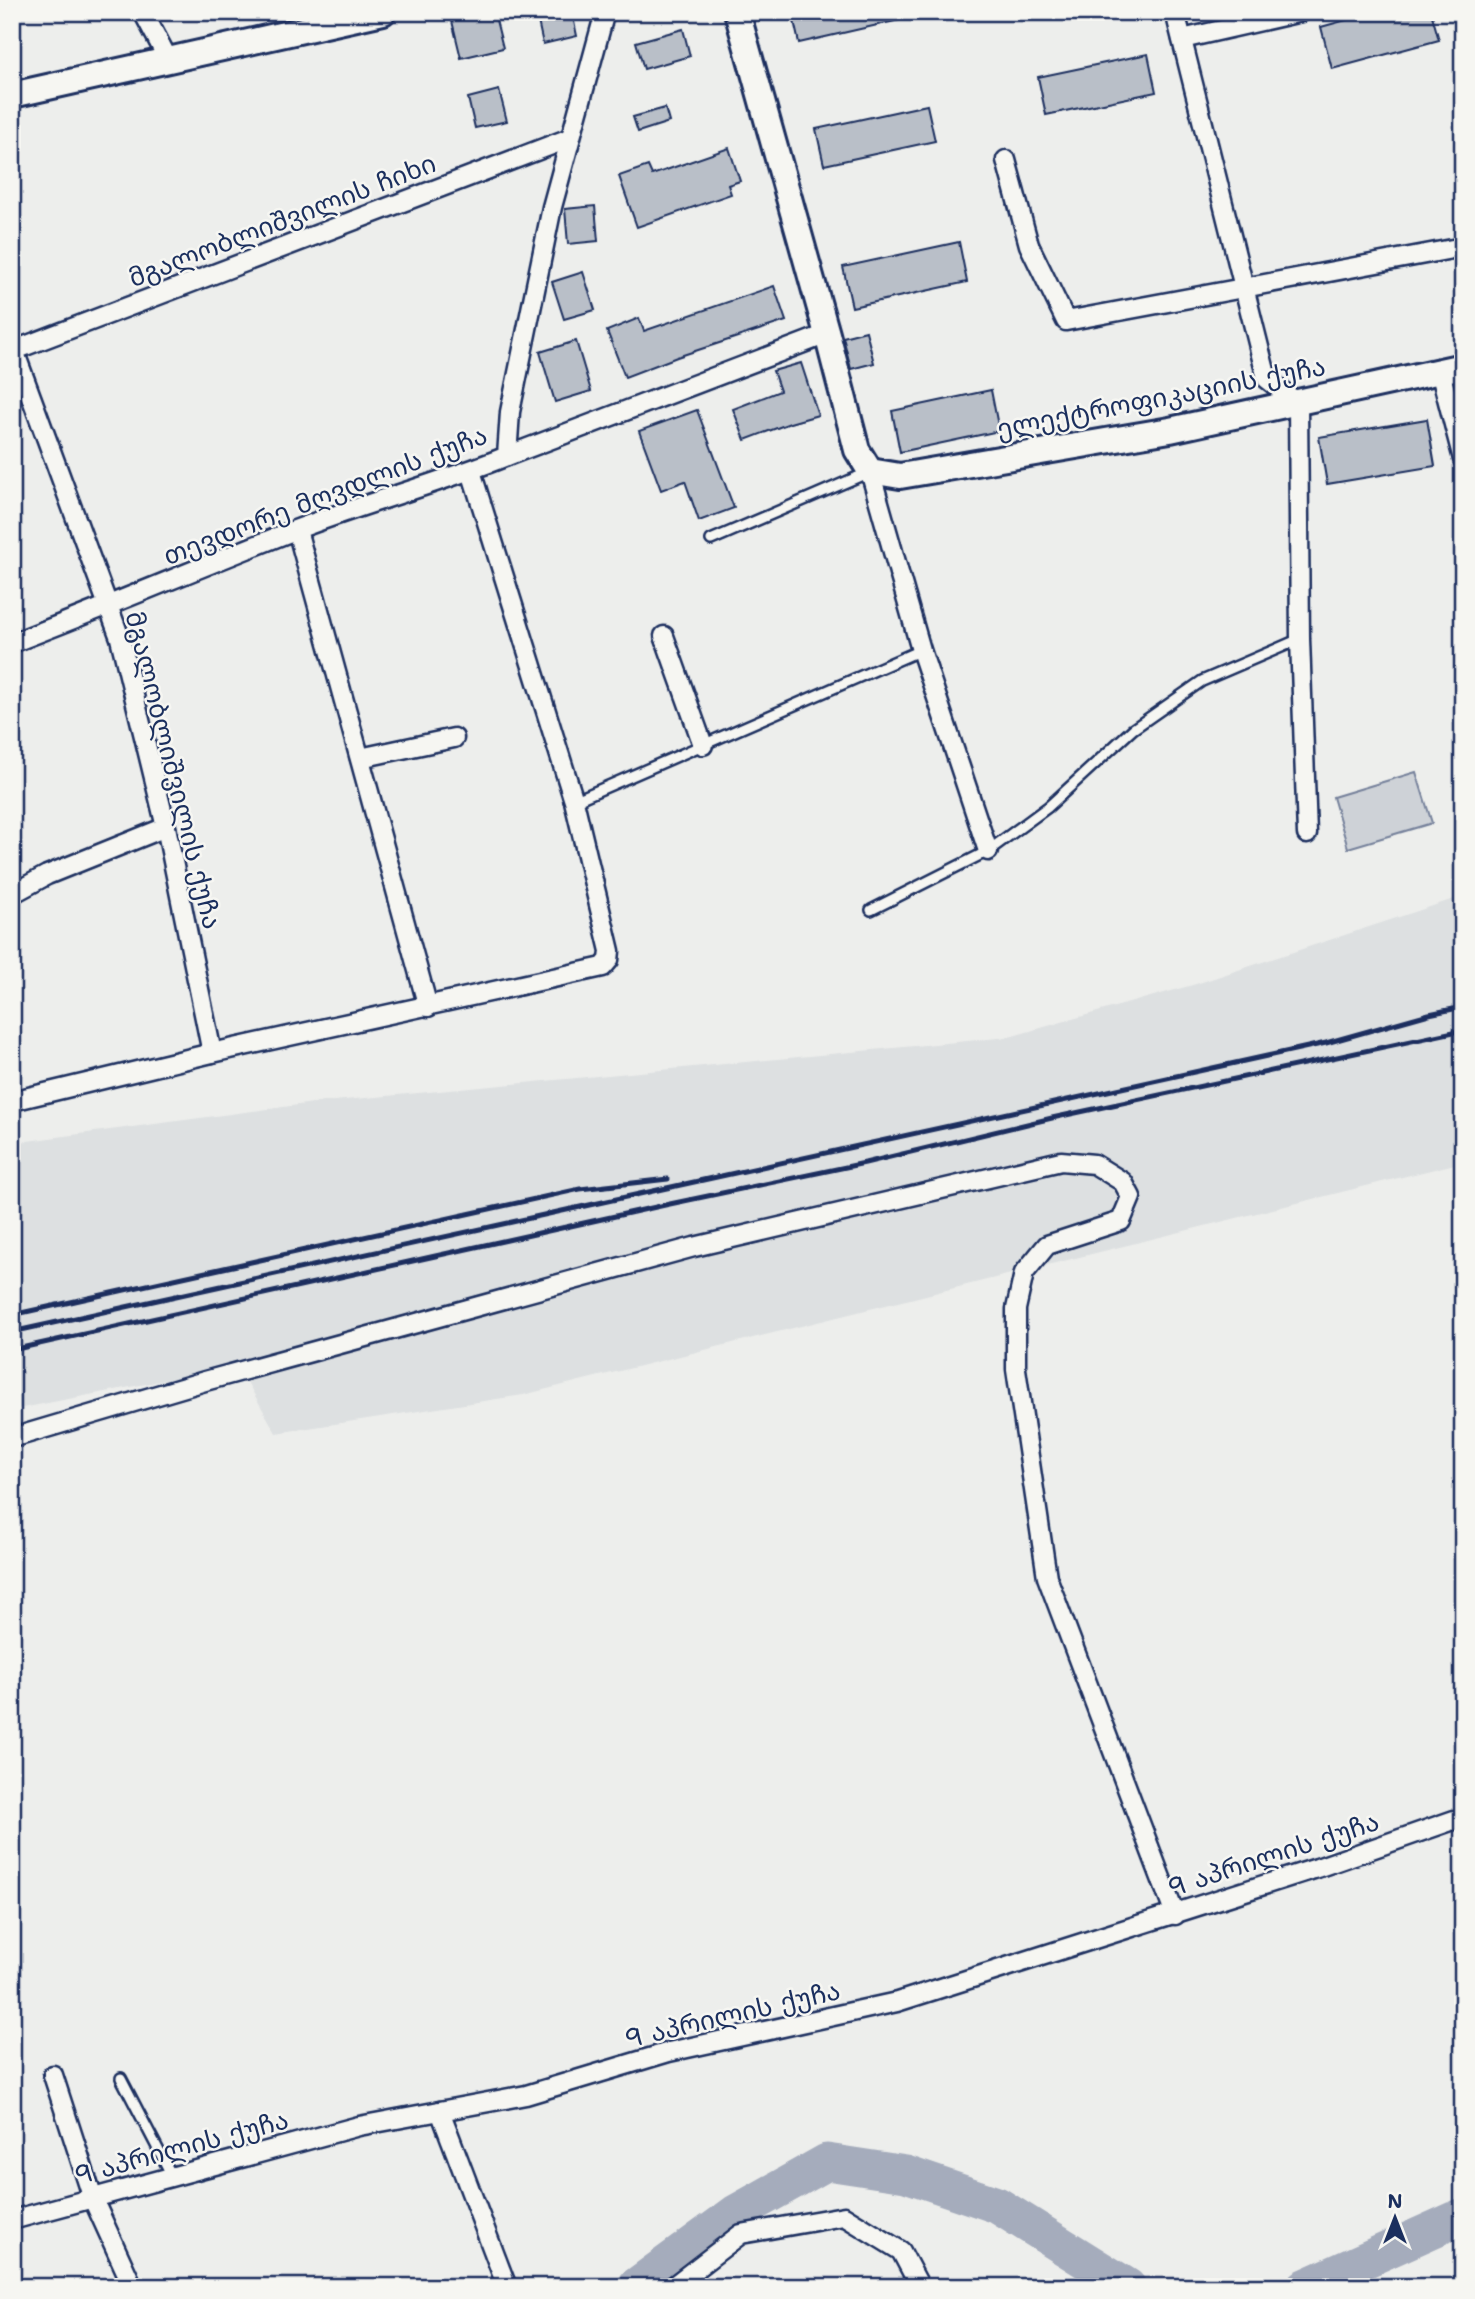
<svg xmlns="http://www.w3.org/2000/svg" width="1475" height="2299" viewBox="0 0 1475 2299" font-family="'Shantell Sans','Noto Sans Georgian',sans-serif">
<style>
.built{fill:#dde0e1}
.green{fill:#ced2d7;stroke:#74809a;stroke-width:2}
.lines{fill:none;stroke-linecap:round;stroke-linejoin:round}
.river{stroke:#a5acbc;stroke-width:37}
.building{fill:#b9bfc8;stroke:#1b2f5e;stroke-width:2}
.lane-casing{stroke:#1b2f5e;stroke-width:14}
.street-casing{stroke:#1b2f5e;stroke-width:23}
.secondary-casing{stroke:#1b2f5e;stroke-width:30}
.lane{stroke:#f6f6f2;stroke-width:9}
.street{stroke:#f6f6f2;stroke-width:18}
.secondary{stroke:#f6f6f2;stroke-width:24}
.rail{stroke:#1b2f5e;stroke-width:5}
.labels{text-anchor:middle;dominant-baseline:central;stroke-width:5;stroke-linejoin:round;paint-order:stroke}
.street-label{font-size:26px;fill:#1b2f5e;stroke:#f6f6f2}
</style>
<rect width="100%" height="100%" fill="#edeeec"/>
<filter id="ink" filterUnits="userSpaceOnUse"><feTurbulence type="fractalNoise" baseFrequency=".0143" numOctaves="2"/><feDisplacementMap in="SourceGraphic" scale="14" xChannelSelector="R" yChannelSelector="G"/><feConvolveMatrix kernelMatrix="1 2 1 2 8 2 1 2 1" color-interpolation-filters="sRGB"/></filter>
<g filter="url(#ink)">
<path class="built" d="M1463 896V1162L523 1395 276 1433 238 1366 12 1410V1143L313 1103 1009 1037 1196 984Z"/>
<path class="green" d="M1416 772 1432 823 1348 848 1333 797Z"/>
<g class="lines">
<g class="river">
<path d="M635 2287 736 2213 827 2162 906 2174 997 2205 1128 2287"/>
<path d="M1305 2287 1463 2216"/>
</g>
</g>
<g class="building">
<path d="M490 12H494L503 48 461 58 452 21Z"/>
<path d="M536 12H572L577 36 543 44Z"/>
<path d="M792 12H904V19L799 43Z"/>
<path d="M1375 12H1431L1439 40 1332 69 1321 27Z"/>
<path d="M683 29 690 56 644 69 636 42Z"/>
<path d="M1148 54 1156 92 1046 115 1038 77Z"/>
<path d="M499 90 507 121 475 128 468 98Z"/>
<path d="M927 105 935 141 824 165 816 129Z"/>
<path d="M665 108 669 122 638 132 633 117Z"/>
<path d="M729 148 740 181 728 185 731 194 637 227 619 176 648 166 652 175Z"/>
<path d="M595 206 598 241 568 244 565 209Z"/>
<path d="M959 242 967 282 852 307 843 267Z"/>
<path d="M583 272 595 310 564 319 552 282Z"/>
<path d="M774 286 786 321 677 357 625 377 607 331 639 318 644 331Z"/>
<path d="M866 331 874 363 851 369 843 337Z"/>
<path d="M576 341 591 391 555 402 540 352Z"/>
<path d="M801 363 818 415 790 423 745 440 733 409 780 391 773 371Z"/>
<path d="M991 390 999 431 900 452 892 411Z"/>
<path d="M697 410 734 508 699 521 685 481 661 490 639 431Z"/>
<path d="M1427 419 1435 466 1327 484 1319 437Z"/>
</g>
<g class="lines">
<defs>
<g id="lane">
<path d="M711 540 867 473"/>
<path d="M574 801 921 650"/>
<path d="M871 910 988 851 1048 807 1133 729 1202 681 1300 639"/>
<path d="M121 2078 172 2176"/>
</g>
<g id="street">
<path d="M143 12 169 61"/>
<path d="M1175 12 1267 379 1298 403 1300 639 1307 834"/>
<path d="M1182 39 1301 12"/>
<path d="M1006 160 1029 245 1066 321 1463 247"/>
<path d="M12 345 120 638 166 827 212 1053"/>
<path d="M12 351 570 138"/>
<path d="M1440 371 1463 459"/>
<path d="M507 456 827 334"/>
<path d="M870 471 921 650 988 851"/>
<path d="M297 530 428 1007"/>
<path d="M664 636 703 745"/>
<path d="M12 643C107 607 200 567 295 530 365 503 438 484 507 456L510 412 552 207 605 12"/>
<path d="M360 758 454 738"/>
<path d="M12 894 47 875 166 827"/>
<path d="M12 1101 212 1053 603 967 609 960 610 951 574 801 471 471"/>
<path d="M12 1438 205 1381 694 1247 1061 1161 1094 1164 1123 1182 1131 1197 1121 1221 1047 1245 1024 1273 1016 1309V1369L1047 1577 1175 1915"/>
<path d="M53 2075 93 2199 133 2287"/>
<path d="M440 2111 507 2287"/>
<path d="M12 2220 359 2126 526 2095 669 2052 897 2002 1317 1868 1454 1820"/>
<path d="M672 2287 741 2234 844 2216 901 2251 920 2287"/>
</g>
<g id="secondary">
<path d="M737 12 827 334 857 450 870 471 900 476 1170 430 1463 366"/>
<path d="M12 95 383 12"/>
</g>
</defs>
<use href="#lane" class="lane-casing"/>
<use href="#street" class="street-casing"/>
<use href="#secondary" class="secondary-casing"/>
<use href="#lane" class="lane"/>
<use href="#street" class="street"/>
<use href="#secondary" class="secondary"/>
<g class="rail">
<path d="M12 1315 580 1189 668 1179"/>
<path d="M12 1332 1326 1043 1429 1014 1463 1007"/>
<path d="M12 1350 665 1205 865 1163 1052 1118 1463 1030"/>
</g>
</g>
</g>
<g class="labels">
<g class="street-label">
<text transform="translate(282 220) rotate(-21)">მგალობლიშვილის ჩიხი</text>
<text transform="translate(1161 397) rotate(-11)">ელექტროფიკაციის ქუჩა</text>
<text transform="translate(325 495) rotate(-21)">თევდორე მღვდლის ქუჩა</text>
<text transform="translate(174 770) rotate(76)">მგალობლიშვილის ქუჩა</text>
<text transform="translate(1273 1854) rotate(-18)">9 აპრილის ქუჩა</text>
<text transform="translate(732 2014) rotate(-13)">9 აპრილის ქუჩა</text>
<text transform="translate(181 2147) rotate(-15)">9 აპრილის ქუჩა</text>
</g>
</g>
<rect width="1475" height="2299" fill="none" stroke="#f6f6f2" stroke-width="42"/>
<rect x="21" y="21" width="1433" height="2257" fill="none" stroke="#1b2f5e" stroke-width="2.5" filter="url(#ink)"/>
<g transform="translate(1395 2218)" stroke="#f6f6f2" stroke-width="5" paint-order="stroke">
<path d="M0-5L12 26L0 18L-12 26Z" fill="#1b2f5e"/>
<text y="-10" font-size="19" font-weight="bold" text-anchor="middle" fill="#1b2f5e">N</text>
</g>
</svg>
